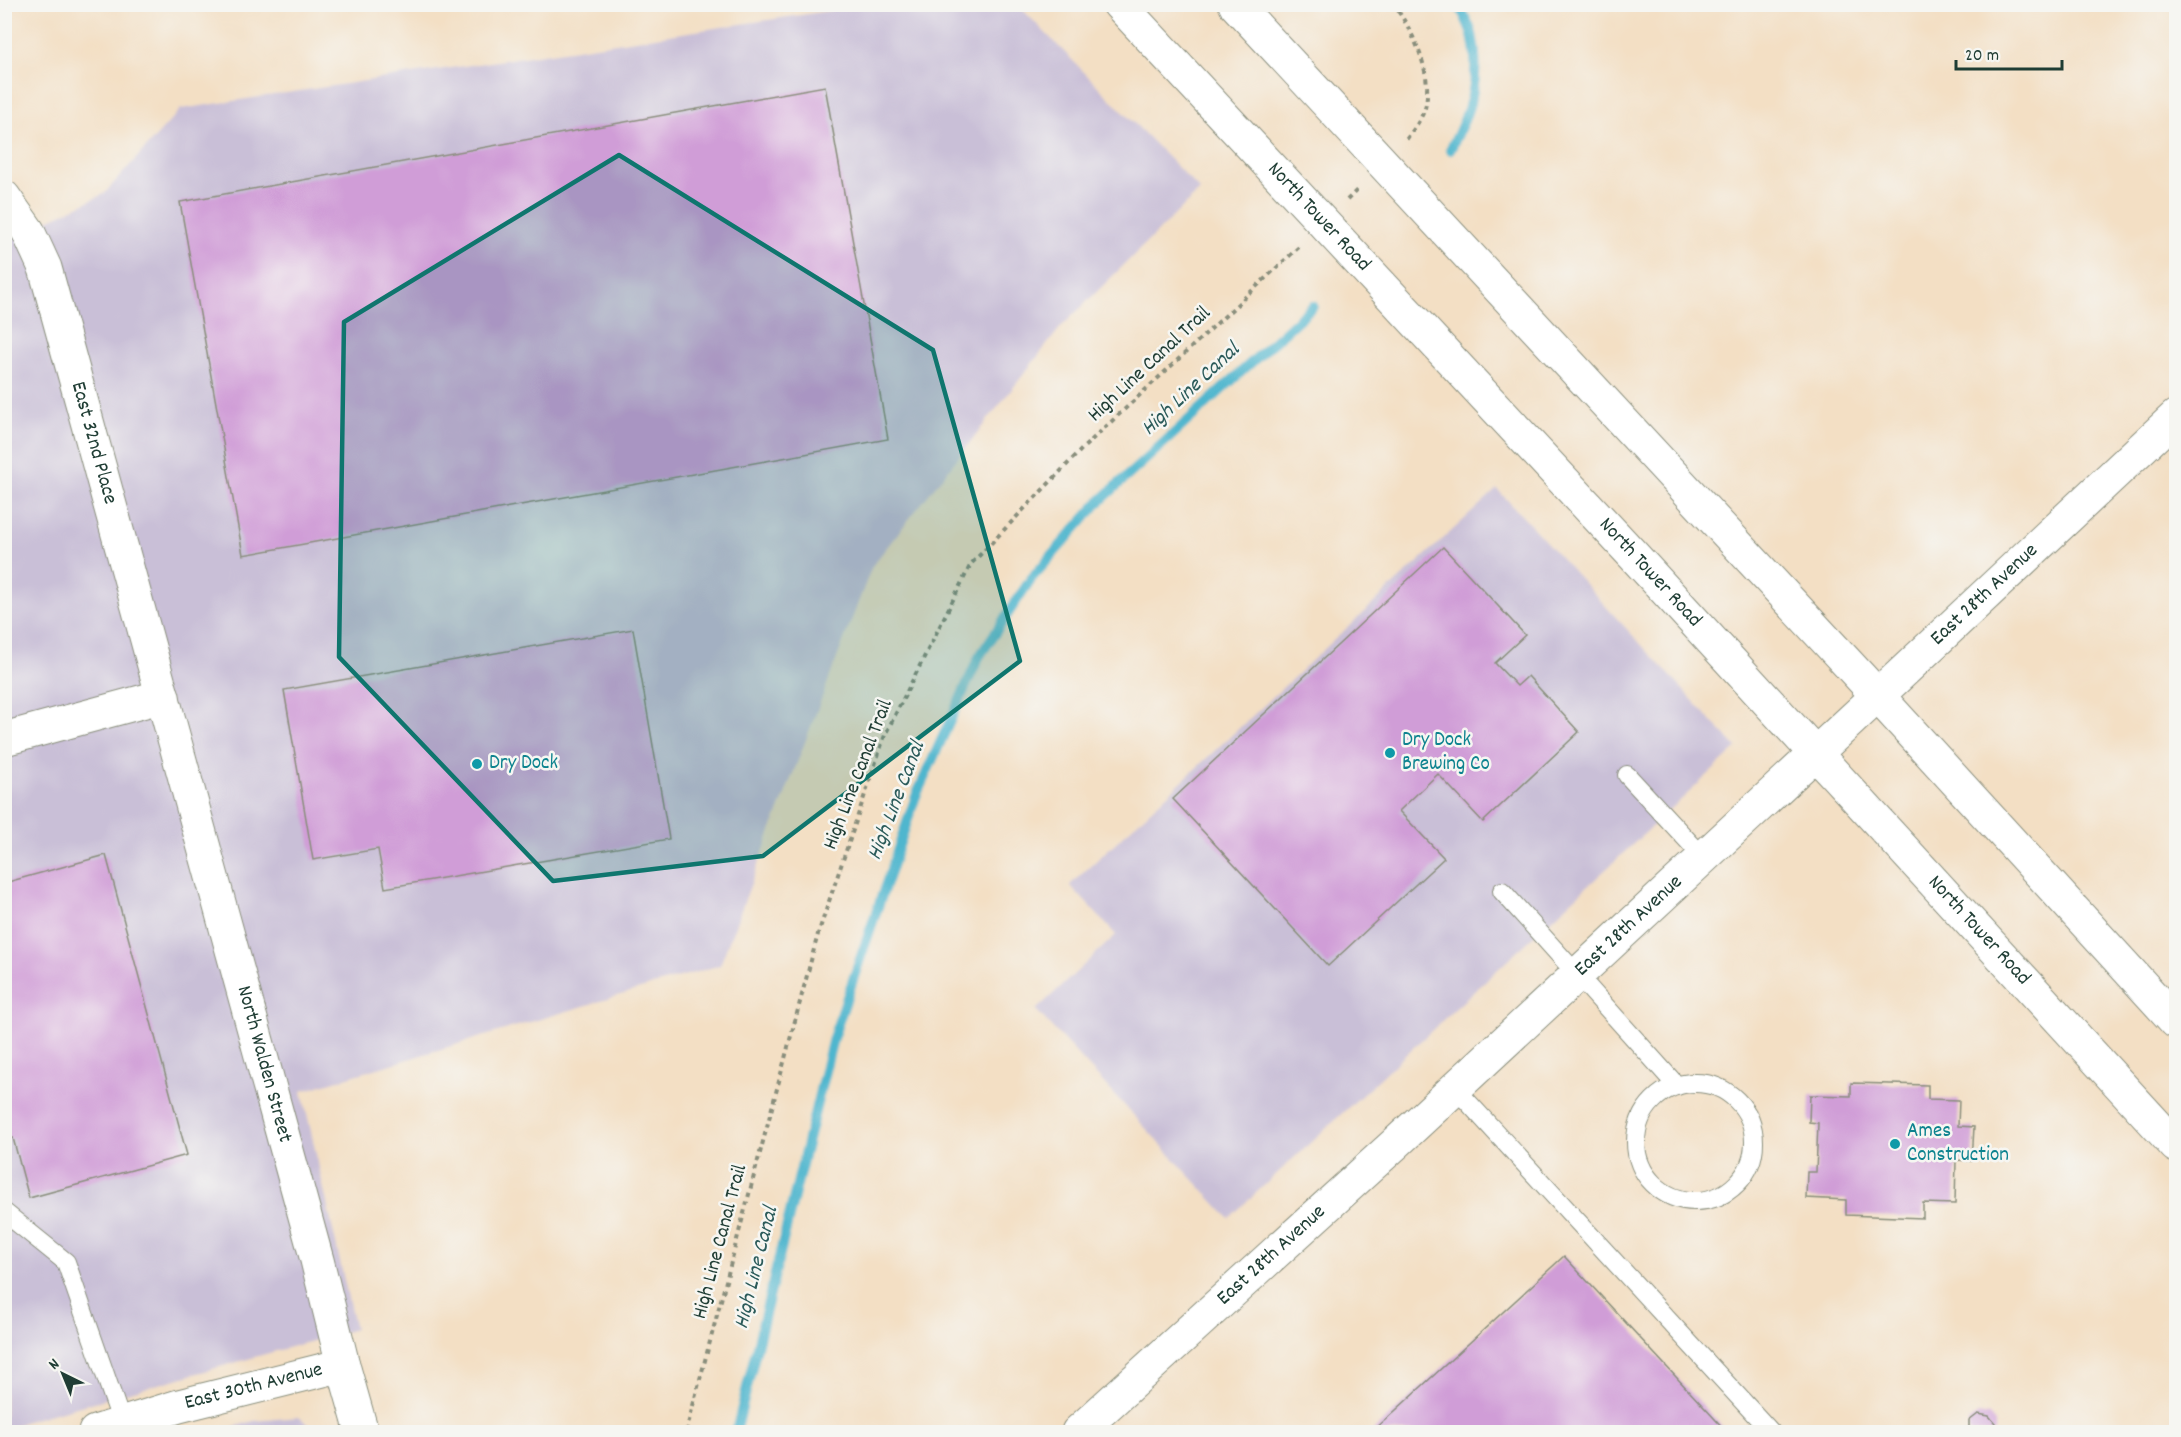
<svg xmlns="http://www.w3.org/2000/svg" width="2181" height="1437" viewBox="0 0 2181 1437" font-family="Dekko,sans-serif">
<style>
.industrial{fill:#c9bfd7}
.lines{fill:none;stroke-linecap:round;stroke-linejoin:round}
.stream{stroke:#4fb6ce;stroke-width:10}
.building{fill:#d09dd7}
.service-casing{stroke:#898e7c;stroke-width:20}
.minor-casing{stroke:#898e7c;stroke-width:35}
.primary-casing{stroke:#898e7c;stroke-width:35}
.path{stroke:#898e7c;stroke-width:4;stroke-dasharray:4.5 4.5;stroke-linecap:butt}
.service{stroke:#fff;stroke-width:18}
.minor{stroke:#fff;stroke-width:33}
.primary{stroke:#fff;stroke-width:33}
.marked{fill:#0f766e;fill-opacity:0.2;stroke:#0f766e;stroke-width:4.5;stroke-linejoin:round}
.culture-dot{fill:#0f9aa8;stroke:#f6f6f2;stroke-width:2}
.labels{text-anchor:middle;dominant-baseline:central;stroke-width:5;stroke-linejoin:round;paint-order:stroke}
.street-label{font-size:21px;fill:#1f3d34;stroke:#f6f6f2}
.culture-label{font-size:21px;fill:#0d838f;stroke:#f6f6f2;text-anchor:start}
.water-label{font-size:22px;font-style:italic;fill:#2b5b5a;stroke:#f6f6f2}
</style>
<rect width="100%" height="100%" fill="#f6f6f2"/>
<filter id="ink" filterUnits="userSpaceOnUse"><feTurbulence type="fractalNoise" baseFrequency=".0167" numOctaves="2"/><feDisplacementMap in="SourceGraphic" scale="12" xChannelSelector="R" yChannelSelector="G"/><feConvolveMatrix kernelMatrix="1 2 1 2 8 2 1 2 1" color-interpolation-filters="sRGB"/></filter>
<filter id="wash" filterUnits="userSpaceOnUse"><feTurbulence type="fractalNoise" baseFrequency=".008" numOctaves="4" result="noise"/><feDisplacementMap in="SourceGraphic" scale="24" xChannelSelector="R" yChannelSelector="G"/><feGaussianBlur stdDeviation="1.35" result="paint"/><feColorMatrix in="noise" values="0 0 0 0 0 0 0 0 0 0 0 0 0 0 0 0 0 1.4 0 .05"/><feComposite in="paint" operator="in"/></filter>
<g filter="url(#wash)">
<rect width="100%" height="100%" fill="#f3dfc4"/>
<g class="industrial">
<path d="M867 5H1018L1200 190 1061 327 872 566 720 965 302 1091 355 1329 23 1422 5 1432V240L104 194 181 109Z"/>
<path d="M1497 489 1737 748 1229 1218 1036 1010 1116 935 1070 885Z"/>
<path d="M299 1417 318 1432H216L254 1421Z"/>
</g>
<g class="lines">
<g class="stream">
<path d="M1450 150C1470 113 1482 77 1472 34 1469 24 1463 14 1459 4"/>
<path d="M736 1432 833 1038 916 796 979 657 1031 579 1098 503 1313 306"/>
</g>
</g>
<g id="blocks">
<g class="building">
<path d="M825 86 888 439 243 555 180 202Z"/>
<path d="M1443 547 1525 635 1495 663 1517 686 1528 676 1579 732 1483 822 1438 774 1399 811 1444 858 1328 966 1173 799Z"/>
<path d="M633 629 669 839 385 888 378 849 313 860 284 690Z"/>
<path d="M106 855 187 1155 29 1198 13 1138 4 1140V883Z"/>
<path d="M1851 1083 1928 1085V1099L1959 1100 1958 1126 1974 1127 1972 1161 1956 1160 1955 1204 1923 1203V1218L1846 1215V1200L1806 1198 1807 1172H1816L1818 1123 1809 1122 1810 1095 1851 1096Z"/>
<path d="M1564 1256 1727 1432H1372Z"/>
<path d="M1978 1414 1989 1416 1995 1423V1432H1971L1969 1431V1421Z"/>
</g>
</g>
</g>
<g filter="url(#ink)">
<use href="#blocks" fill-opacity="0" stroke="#898e7c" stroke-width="1.5"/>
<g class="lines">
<defs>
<g id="service">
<path d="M1627 775 1703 857"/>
<path d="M1502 891 1677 1086"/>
<circle cx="1695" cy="1142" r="59"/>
<path d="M1455 1088 1771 1432"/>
<path d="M4 1212 66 1262 122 1423"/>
</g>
<g id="minor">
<path id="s1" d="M4 197 28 231 45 268 317 1260 343 1365 362 1432"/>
<path d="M4 739 163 696"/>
<path id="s2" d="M95 1432 179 1406 343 1365"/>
<path id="s3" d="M1078 1432 1395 1144 1901 674 2176 416"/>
</g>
<g id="primary">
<path id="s4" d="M1119 4 1634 556 2176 1146"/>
<path d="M1235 4 1877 695 2176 1022"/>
</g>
</defs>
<use href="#service" class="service-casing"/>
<use href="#minor" class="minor-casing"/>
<use href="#primary" class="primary-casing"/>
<g class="path">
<path d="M1393 4C1413 30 1434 75 1425 108 1421 120 1413 130 1406 140"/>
<path d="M1347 200 1359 188"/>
<path d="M686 1432 818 934 885 735 971 564 1084 447 1299 247"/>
</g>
<use href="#service" class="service"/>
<use href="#minor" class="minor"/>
<use href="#primary" class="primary"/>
</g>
</g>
<path class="marked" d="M619 155 933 350 1020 661 763 856 553 881 339 657 344 322Z"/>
<g class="culture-dot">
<circle cx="1390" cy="753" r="6"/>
<circle cx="477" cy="764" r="6"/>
<circle cx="1895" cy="1144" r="6"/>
</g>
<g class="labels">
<g class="street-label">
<text stroke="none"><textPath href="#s4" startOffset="292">North Tower Road</textPath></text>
<text transform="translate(1150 365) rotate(-43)">High Line Canal Trail</text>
<text stroke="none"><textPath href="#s1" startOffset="264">East 32nd Place</textPath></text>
<text stroke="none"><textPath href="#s4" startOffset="778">North Tower Road</textPath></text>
<text stroke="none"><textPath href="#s3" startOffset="1234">East 28th Avenue</textPath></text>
<text transform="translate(859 775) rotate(-69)">High Line Canal Trail</text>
<text stroke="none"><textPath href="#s3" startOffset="748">East 28th Avenue</textPath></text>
<text stroke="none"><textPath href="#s4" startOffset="1264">North Tower Road</textPath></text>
<text stroke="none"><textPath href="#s1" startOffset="908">North Walden Street</textPath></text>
<text transform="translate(721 1242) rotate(-75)">High Line Canal Trail</text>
<text stroke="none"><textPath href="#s3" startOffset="262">East 28th Avenue</textPath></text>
<text stroke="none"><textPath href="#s2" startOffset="165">East 30th Avenue</textPath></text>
</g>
<g class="culture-label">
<text x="1402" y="741">Dry Dock<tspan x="1402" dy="24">Brewing Co</tspan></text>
<text x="489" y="764">Dry Dock</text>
<text x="1907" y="1132">Ames<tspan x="1907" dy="24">Construction</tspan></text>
</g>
<g class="water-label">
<text transform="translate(1191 390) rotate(-43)">High Line Canal</text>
<text transform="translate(897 801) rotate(-69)">High Line Canal</text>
<text transform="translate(757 1268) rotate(-76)">High Line Canal</text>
</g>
</g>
<rect width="2181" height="1437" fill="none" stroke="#f6f6f2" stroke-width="24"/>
<g transform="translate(63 1374) rotate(317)" stroke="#f6f6f2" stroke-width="4.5" paint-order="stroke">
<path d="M0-4.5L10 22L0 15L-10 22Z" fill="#1f3d34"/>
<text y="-9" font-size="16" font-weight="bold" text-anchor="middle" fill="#1f3d34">N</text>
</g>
<path d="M1956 60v9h106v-9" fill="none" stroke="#1f3d34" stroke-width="3"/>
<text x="1965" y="60" font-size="18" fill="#1f3d34" stroke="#f6f6f2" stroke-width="4.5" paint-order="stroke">20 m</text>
</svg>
